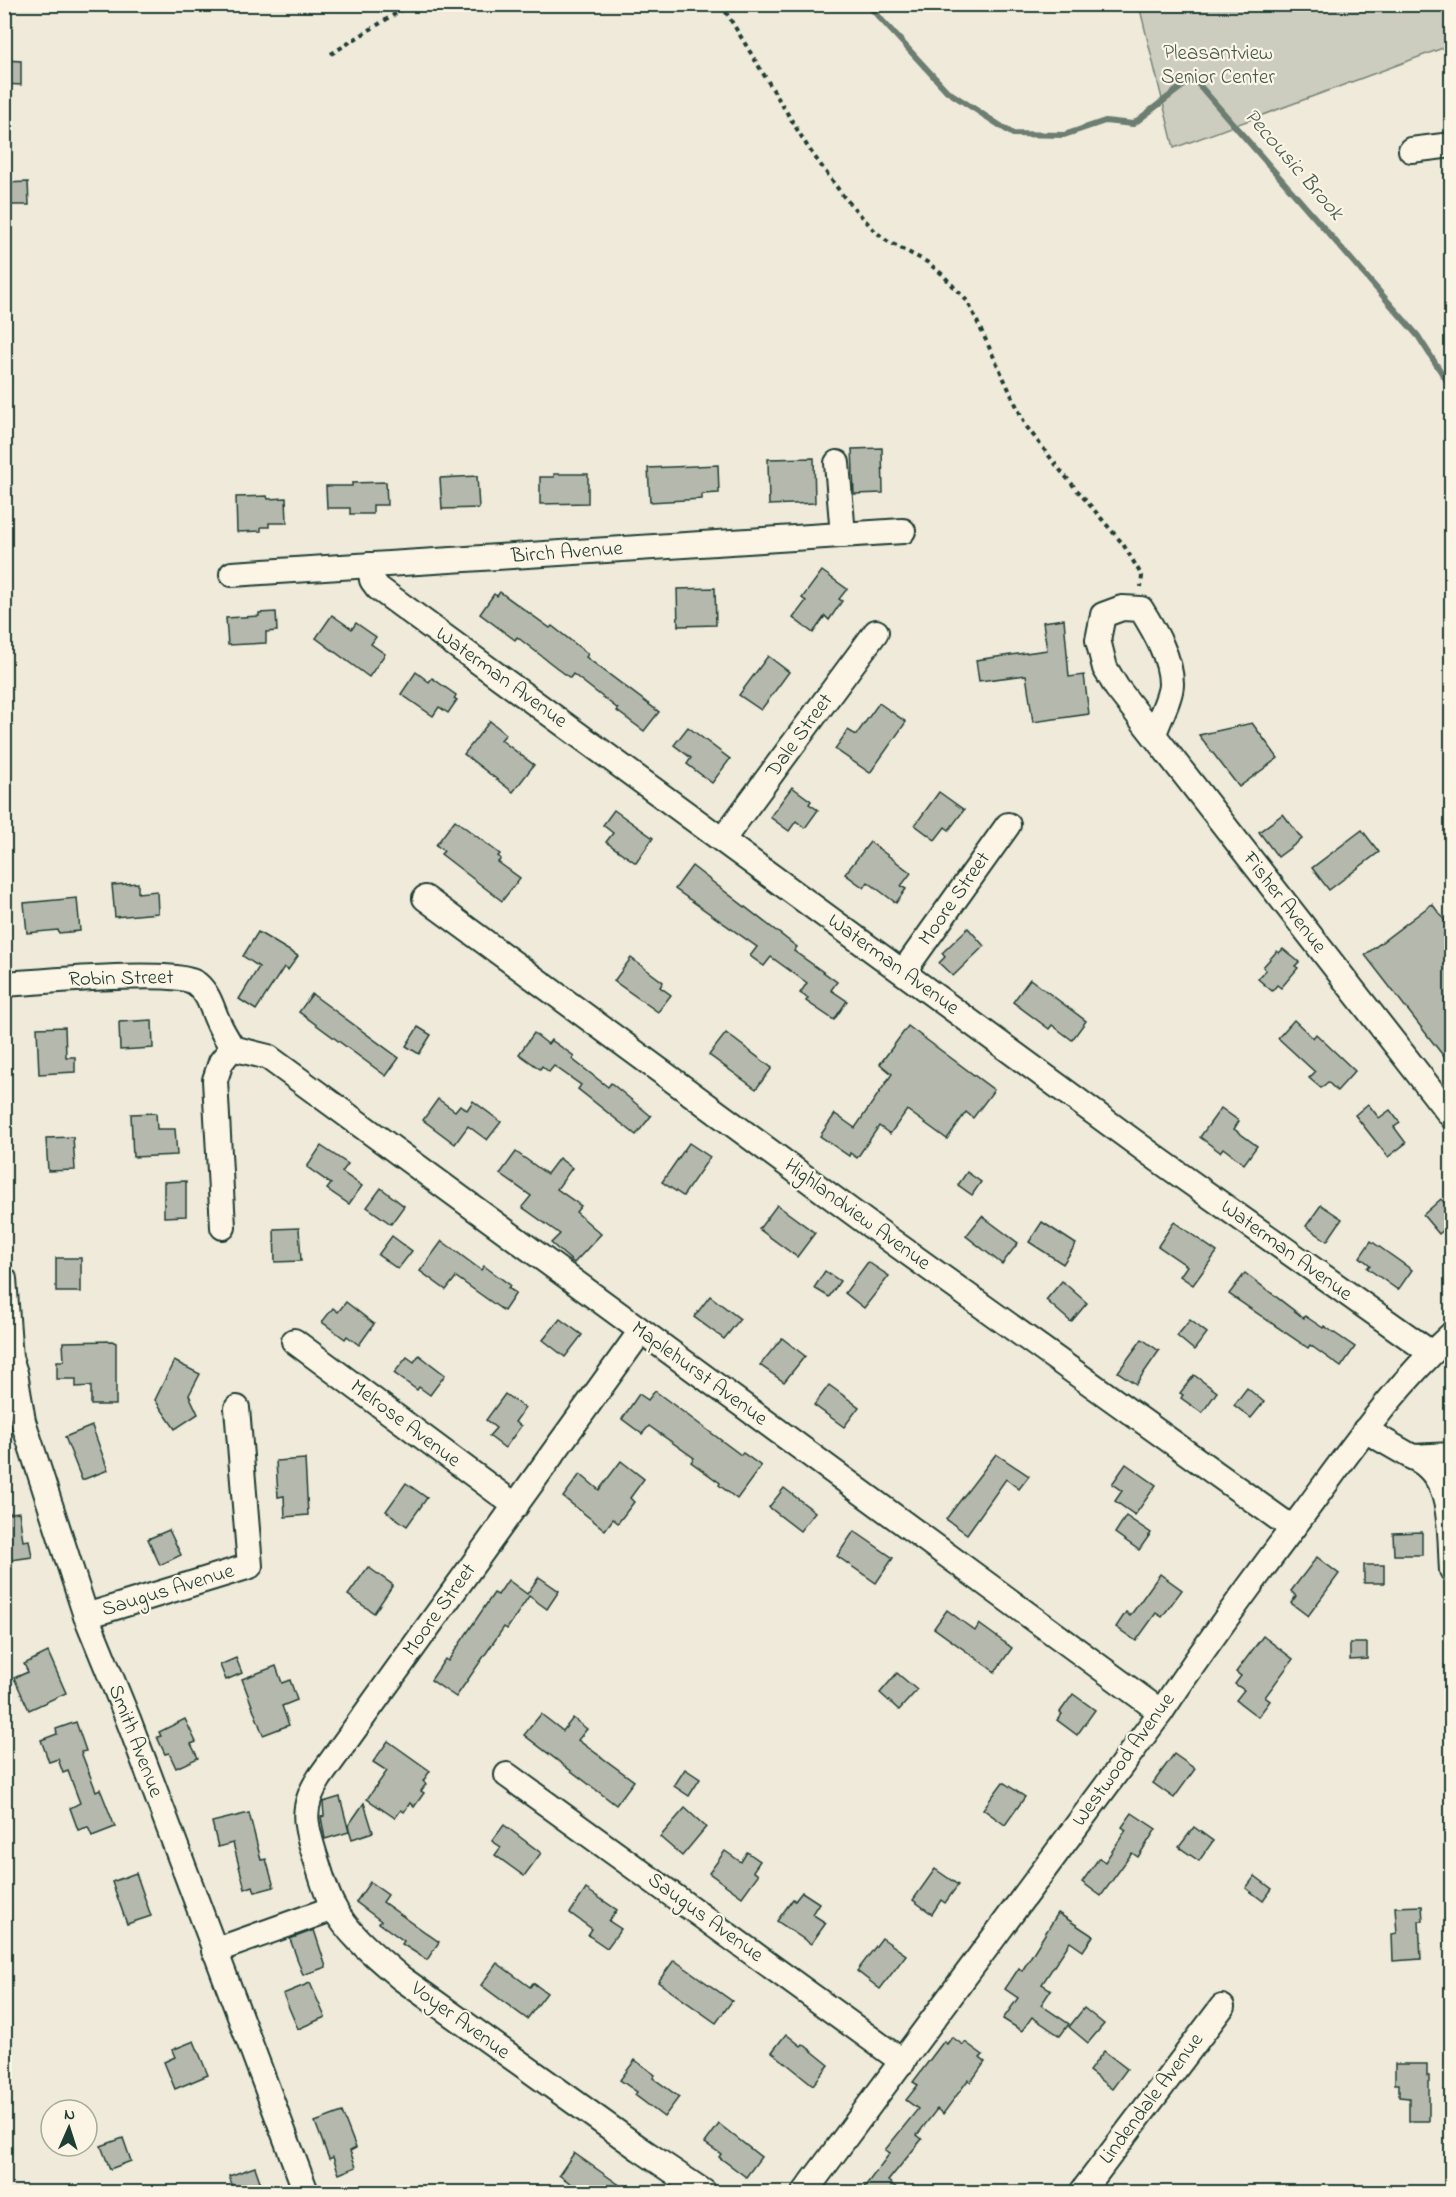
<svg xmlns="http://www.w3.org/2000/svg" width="1456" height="2197" viewBox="0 0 1456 2197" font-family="'Indie Flower',sans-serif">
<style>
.green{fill:#cccdbf;stroke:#76857a;stroke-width:1.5}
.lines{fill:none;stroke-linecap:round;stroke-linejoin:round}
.stream{stroke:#6c7d71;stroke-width:6}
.building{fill:#b5b9ad;stroke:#1f3d34;stroke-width:1.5}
.minor-casing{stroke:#1f3d34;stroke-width:28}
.path{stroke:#1f3d34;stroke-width:4;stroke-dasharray:4.5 4.5;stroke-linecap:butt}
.minor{stroke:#fcf5e5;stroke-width:24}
.labels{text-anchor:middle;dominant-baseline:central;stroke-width:4.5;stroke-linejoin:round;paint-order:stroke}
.park-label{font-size:21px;fill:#425a50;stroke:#fcf5e5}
.street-label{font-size:21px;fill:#1f3d34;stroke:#fcf5e5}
.water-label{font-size:22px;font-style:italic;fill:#455d53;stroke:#fcf5e5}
</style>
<rect width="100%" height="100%" fill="#efeada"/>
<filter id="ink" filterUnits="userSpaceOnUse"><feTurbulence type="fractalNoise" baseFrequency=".0167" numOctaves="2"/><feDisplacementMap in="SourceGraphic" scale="12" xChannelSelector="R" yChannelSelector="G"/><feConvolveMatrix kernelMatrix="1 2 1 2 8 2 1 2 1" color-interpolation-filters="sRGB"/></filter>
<g filter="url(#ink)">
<path class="green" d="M1139 5H1451V45L1174 148Z"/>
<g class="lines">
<path class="stream" d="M867 4 947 91 1013 134 1064 135 1105 121 1133 124 1193 78 1418 336 1452 389"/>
</g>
<g class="building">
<path d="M4 60 21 61V85L4 84Z"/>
<path d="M28 182 29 205H4V183Z"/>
<path d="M882 448 883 493 854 494 852 449Z"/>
<path d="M814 458 815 503 769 505 768 459Z"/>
<path d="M718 465 719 493 702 494V499L650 502 648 468Z"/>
<path d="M554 474H588V503L540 504V477H554Z"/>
<path d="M477 476 479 508 442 509 440 478Z"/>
<path d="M386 482 387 505H373V514H350V508H327L326 486H352V483Z"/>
<path d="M267 496 268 499 286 498 287 523H269V527H261V531L237 532 236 497Z"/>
<path d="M822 571 847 589 839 599 842 601 829 620 825 616 813 633 793 618 806 601 802 598Z"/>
<path d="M715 588 716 625 678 626 677 589Z"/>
<path d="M500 592 550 628 552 626 588 654 586 657 659 712 644 731 617 711 618 709 573 674 570 678 517 637 515 640 480 614 494 594 497 596Z"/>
<path d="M276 612 277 631 266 632V643L228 645 226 618 259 616V613Z"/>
<path d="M332 615 352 629 356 623 376 637 371 644 385 654 369 677 316 638Z"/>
<path d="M1064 619 1069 677 1084 675 1089 714 1033 722 1026 675 979 681 976 660 1047 650 1043 622Z"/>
<path d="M768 656 789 672 761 710 739 695Z"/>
<path d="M416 672 429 682 432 678 456 695 454 699 457 700 448 713 439 707 433 716 401 694Z"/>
<path d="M879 703 906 722 870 773 835 749 848 730 856 735Z"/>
<path d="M490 721 506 734 501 740 534 765 513 792 464 754Z"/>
<path d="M1252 723 1278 758 1239 787 1199 735Z"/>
<path d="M688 727 730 759 712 783 687 764 691 758 674 745Z"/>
<path d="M792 787 811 801 809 804 818 810 805 828 796 821 789 831 770 817Z"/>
<path d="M939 792 964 810 949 830 945 827 935 840 915 825Z"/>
<path d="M614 810 653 838 636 863 606 842 613 833 603 825Z"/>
<path d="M1283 814 1302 839 1278 857 1259 832Z"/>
<path d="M455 820 500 854 498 856 501 859 498 862 520 878 502 901 441 854 444 851 436 845Z"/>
<path d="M1362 830 1379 852 1329 890 1312 868Z"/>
<path d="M870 842 911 873 901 886 906 889 896 903 868 882 864 888 845 874Z"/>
<path d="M692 866 797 947 794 951 837 982 831 990 847 1001 834 1020 806 1001 808 998 800 993 807 983 771 957 764 966 750 956 757 947 675 889Z"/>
<path d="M138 883V893L157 891 158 913 115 917 112 885Z"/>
<path d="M77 898 80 931 59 933 58 930 27 933 24 903Z"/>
<path d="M1432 904 1452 930V1067L1365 955Z"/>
<path d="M968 928 984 946 953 976 939 963 945 957 942 953Z"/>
<path d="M258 932 298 956 288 970 284 967 256 1010 239 999 259 967 243 956Z"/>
<path d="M1283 949 1299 962 1295 966 1298 968 1281 988 1277 985 1272 991 1258 979 1266 970 1263 967 1277 951 1279 953Z"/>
<path d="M631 958 663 982 660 987 671 995 658 1012 614 981Z"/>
<path d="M1030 979 1086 1021 1072 1040 1052 1025 1049 1029 1013 1002Z"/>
<path d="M312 994 399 1058 386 1076 299 1012Z"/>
<path d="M152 1020 153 1048 120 1050 119 1022Z"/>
<path d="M1294 1020 1313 1038 1316 1034 1355 1071 1337 1091 1328 1082 1321 1088 1309 1078 1315 1072 1278 1038Z"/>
<path d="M908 1026 994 1090 973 1118 966 1112 947 1139 907 1110 890 1134 879 1126 857 1158 850 1153 849 1156 820 1136 835 1114 855 1128 892 1074 880 1064Z"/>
<path d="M65 1027 66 1057H75V1072L39 1074 37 1028Z"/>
<path d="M418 1027 431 1035 419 1054 406 1046Z"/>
<path d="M534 1033 548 1044 551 1040 574 1056 572 1059 608 1087 611 1083 651 1116 636 1135 578 1089 581 1085 554 1066 549 1072 542 1066 540 1069 519 1054Z"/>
<path d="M726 1033 772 1068 756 1089 709 1055Z"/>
<path d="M438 1099 455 1111 460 1105 467 1110 473 1101 501 1122 487 1140 468 1126 455 1144 423 1120Z"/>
<path d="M1368 1104 1379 1118 1390 1110 1400 1123 1394 1127 1406 1143 1388 1157 1355 1115Z"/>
<path d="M1221 1108 1239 1121 1234 1129 1257 1146 1244 1164 1223 1148 1220 1152 1200 1137Z"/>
<path d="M156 1113 157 1129H175L177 1155 133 1157 131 1114Z"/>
<path d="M73 1137 75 1170 48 1171 46 1138Z"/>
<path d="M689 1143 710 1157 683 1196 662 1182Z"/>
<path d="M321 1146 348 1164 342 1172 362 1186 349 1204 327 1189 331 1184 307 1167Z"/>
<path d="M516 1152 547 1174 559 1158 572 1168 557 1189 581 1206 576 1212 601 1234 574 1263 551 1243 560 1234 522 1207 531 1196 500 1174Z"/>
<path d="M967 1172 981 1182 972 1195 958 1185Z"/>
<path d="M186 1181V1216L164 1217V1182Z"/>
<path d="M381 1188 404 1206 391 1224 367 1207Z"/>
<path d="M1441 1199 1452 1211V1223L1439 1234 1423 1215Z"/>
<path d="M777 1205 815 1233 797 1257 759 1229Z"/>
<path d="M1321 1205 1342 1219 1327 1241 1306 1226Z"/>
<path d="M982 1216 1018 1243 1002 1264 966 1236Z"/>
<path d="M1042 1222 1076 1244 1063 1264 1029 1242Z"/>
<path d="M1174 1222 1217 1252 1193 1285 1180 1276 1187 1266 1158 1246Z"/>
<path d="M299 1228 301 1261 275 1262 274 1229Z"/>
<path d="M392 1236 412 1251 398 1269 378 1255Z"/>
<path d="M442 1241 481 1270 484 1266 510 1285 508 1288 516 1293 504 1311 456 1277 446 1290 420 1271Z"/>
<path d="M1371 1241 1412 1270 1398 1290 1367 1268 1370 1265 1360 1257Z"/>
<rect x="56" y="1258" width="25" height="34"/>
<path d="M868 1262 889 1276 864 1308 845 1293Z"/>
<path d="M825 1271 840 1281 829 1297 814 1288Z"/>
<path d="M1245 1273 1304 1318 1305 1316 1323 1328 1324 1326 1355 1347 1341 1367 1310 1345 1308 1348 1229 1294Z"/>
<path d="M1062 1281 1087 1303 1071 1322 1046 1300Z"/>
<path d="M710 1296 740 1319 724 1339 694 1317Z"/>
<path d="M346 1302 374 1324 359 1345 347 1336 345 1339 322 1322 333 1308 338 1312Z"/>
<path d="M560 1319 582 1335 565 1357 543 1340Z"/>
<path d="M1190 1320 1207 1333 1194 1350 1177 1336Z"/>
<path d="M782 1338 805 1356 784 1382 760 1365Z"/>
<path d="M1142 1339 1159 1351 1136 1384 1118 1372Z"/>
<path d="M112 1341 116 1343V1405H91V1386L76 1387V1379H57V1361H64L63 1342Z"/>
<path d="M419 1355 445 1375 430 1395 419 1387 417 1390 394 1373 407 1357 414 1362Z"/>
<path d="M174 1361 200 1374 189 1395 198 1414 175 1429 155 1400Z"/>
<path d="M1194 1375 1217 1392 1202 1413 1181 1398 1183 1395 1180 1393Z"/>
<path d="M829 1385 859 1407 844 1427 814 1405Z"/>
<path d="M1247 1388 1264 1402 1251 1418 1234 1405Z"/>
<path d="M655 1391 741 1455 743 1453 761 1466 737 1499 719 1485 720 1483 691 1462 694 1458 649 1426 642 1434 622 1419 639 1394 648 1400Z"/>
<path d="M505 1394 525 1408 515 1422 521 1426 505 1448 489 1436 496 1428 486 1420Z"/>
<path d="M92 1426 108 1470 82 1480 65 1437Z"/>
<path d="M996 1454 1029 1476 1019 1489 1006 1479 967 1534 946 1519Z"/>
<path d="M305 1459 308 1515 285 1517 284 1496 278 1497 276 1461Z"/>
<path d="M621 1461 644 1479 630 1498 634 1502 618 1523 613 1519 605 1530 563 1497 580 1474 599 1490Z"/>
<path d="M1126 1464 1156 1485 1135 1515 1115 1501 1122 1491 1112 1484Z"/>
<path d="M406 1483 427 1498 407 1526 386 1511Z"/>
<path d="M784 1488 815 1512 800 1531 769 1507Z"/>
<path d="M19 1512 23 1541 29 1540 32 1557 4 1561V1514Z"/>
<path d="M1126 1516 1151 1533 1139 1550 1115 1533Z"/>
<path d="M169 1530 181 1555 160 1565 148 1539Z"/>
<path d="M854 1531 893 1558 876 1583 837 1556Z"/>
<path d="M1422 1532V1555H1394L1393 1533Z"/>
<path d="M1317 1557 1339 1574 1308 1616 1291 1603 1296 1596 1291 1591Z"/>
<rect x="1364" y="1565" width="20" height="18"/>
<path d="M368 1567 393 1585 374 1613 348 1595Z"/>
<path d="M1160 1574 1182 1590 1162 1617 1156 1613 1136 1641 1116 1627 1126 1612 1130 1616Z"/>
<path d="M539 1577 559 1591 547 1609 529 1596 507 1629 504 1627 456 1697 431 1680 445 1659 448 1661 494 1593 498 1595 508 1580 527 1594Z"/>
<path d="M947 1610 975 1631 979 1624 1012 1648 995 1672 934 1628Z"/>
<path d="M1263 1636 1293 1659 1265 1697 1270 1701 1258 1717 1236 1700 1244 1690 1235 1684 1241 1676 1236 1672Z"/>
<path d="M1350 1643H1367V1659L1350 1660Z"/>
<path d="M48 1652 66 1693 29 1710 14 1678 28 1672 24 1664Z"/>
<path d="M236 1658 242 1673 226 1680 220 1665Z"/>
<path d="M276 1666 282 1683 290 1680 297 1700 282 1706 289 1725 263 1735 242 1679Z"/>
<path d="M897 1673 917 1690 899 1710 880 1693Z"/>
<path d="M1073 1694 1095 1710 1077 1735 1057 1720 1062 1714 1060 1712Z"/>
<path d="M541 1714 563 1731 573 1718 587 1729 578 1740 634 1781 616 1805 524 1735Z"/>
<path d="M185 1719 196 1742 191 1744 198 1758 176 1768 169 1753 165 1754 157 1737 161 1736 159 1732Z"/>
<path d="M76 1722 86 1751 81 1752 96 1791 100 1789 115 1827 92 1836 88 1827 78 1830 70 1808 80 1803 68 1771 63 1773 58 1759 49 1762 41 1740 57 1734 56 1729Z"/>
<path d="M388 1741 430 1771 423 1781 426 1784 421 1791 424 1793 414 1807 410 1803 404 1812 401 1810 395 1818 367 1799 387 1771 373 1762Z"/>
<path d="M1174 1754 1195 1769 1174 1798 1153 1783Z"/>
<path d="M685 1769 700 1779 689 1796 674 1786Z"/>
<path d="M1003 1782 1025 1797 1005 1825 983 1809Z"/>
<path d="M340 1797 349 1832 325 1839 321 1817 324 1816 323 1802Z"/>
<path d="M364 1803 373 1832 352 1839 348 1826Z"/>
<path d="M685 1808 706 1827 682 1856 660 1837Z"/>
<path d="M249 1813 261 1860 266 1859 274 1887 255 1892 253 1886 245 1889 233 1843 218 1847 212 1822Z"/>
<path d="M1132 1813 1156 1829 1138 1857 1132 1853 1101 1896 1082 1882 1099 1858 1105 1862 1126 1830 1122 1827Z"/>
<path d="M504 1825 541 1853 524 1876 495 1855 501 1847 492 1841Z"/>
<path d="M1194 1827 1213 1841 1199 1861 1179 1847Z"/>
<path d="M725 1851 741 1862 747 1852 760 1861 753 1871 758 1875 742 1897 709 1873Z"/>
<path d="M935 1869 958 1885 945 1903 941 1900 932 1914 913 1900Z"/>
<path d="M136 1873 151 1916 127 1924 112 1882Z"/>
<path d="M1255 1876 1272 1889 1263 1901 1246 1888Z"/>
<path d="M370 1882 388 1895 383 1902 439 1942 427 1960 402 1944 404 1941 379 1923 381 1921 356 1902Z"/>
<path d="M586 1889 617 1910 609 1921 621 1929 607 1948 588 1935 592 1929 570 1913Z"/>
<path d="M802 1892 819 1903 812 1914 826 1923 811 1944 777 1921 793 1899 795 1901Z"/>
<path d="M1422 1906 1423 1921H1419L1421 1959 1393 1961 1392 1934 1397 1933 1395 1907Z"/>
<path d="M1058 1913 1093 1936 1083 1951 1070 1942 1042 1984 1051 1990 1041 2005 1069 2024 1060 2036 1032 2017 1022 2031 1003 2019 1018 1998 1005 1989 1019 1968 1022 1971Z"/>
<path d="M314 1930 326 1967 303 1975 290 1939Z"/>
<path d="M882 1938 906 1955 880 1989 857 1971Z"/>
<path d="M674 1960 732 2001 716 2023 658 1982Z"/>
<path d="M497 1963 530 1987 533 1983 547 1993 527 2019 481 1985Z"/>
<path d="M310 1983 325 2017 298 2029 283 1994Z"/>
<path d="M1084 2008 1104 2024 1088 2043 1069 2027Z"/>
<path d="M786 2034 801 2046 803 2044 829 2065 813 2085 772 2052Z"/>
<path d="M952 2037 963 2045 965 2042 983 2055 980 2058 985 2062 971 2082 968 2080 943 2114 937 2109 917 2135 922 2139 888 2181 903 2193H860L890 2153 885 2150 918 2109 906 2100 918 2085 913 2082 944 2041 947 2044Z"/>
<path d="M194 2041 208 2075 175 2089 164 2062 175 2057 172 2050Z"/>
<path d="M1104 2051 1127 2069 1112 2089 1089 2071Z"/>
<path d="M635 2060 655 2075 653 2078 679 2097 664 2117 635 2095 637 2092 620 2080Z"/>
<path d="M1395 2064H1427V2076H1429V2121H1409V2098L1399 2097V2084H1395Z"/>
<path d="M342 2112 356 2148 350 2151 356 2167 339 2174 333 2157 329 2159 315 2122Z"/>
<path d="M719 2124 761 2157 746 2177 719 2157 721 2154 705 2143Z"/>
<path d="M123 2138 131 2161 110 2169 101 2146Z"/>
<path d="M574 2153 631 2193H584L559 2175Z"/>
<path d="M255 2167 264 2193H235L229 2176Z"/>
</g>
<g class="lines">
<defs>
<g id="minor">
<path d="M1411 150 1452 145"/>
<path d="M837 463 843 535"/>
<path d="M370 565 372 580 378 588 1159 1160 1431 1353"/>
<path d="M232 574 903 531"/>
<path d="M1154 734C1158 721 1171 697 1171 684 1171 658 1154 630 1141 609L1122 608 1103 615 1098 640 1105 668 1117 688 1452 1117"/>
<path d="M723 839 876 632"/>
<path d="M425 898 893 1242 1292 1528"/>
<path d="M903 972 1008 825"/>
<path d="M4 984C37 982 178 968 197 984 210 995 212 1010 219 1024 223 1033 228 1040 232 1048"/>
<path d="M232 1048 268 1057 1161 1712"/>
<path d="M223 1227 215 1080 221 1062 232 1048"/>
<path d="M4 1279 10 1358 15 1373 23 1421 86 1616 128 1719 306 2192"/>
<path d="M641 1331 320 1777C300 1807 305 1824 315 1856 321 1874 325 1892 334 1908 350 1937 377 1957 401 1978L640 2149 704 2192"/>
<path d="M294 1341 516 1506"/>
<path d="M1365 1430 1412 1457 1452 1455"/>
<path d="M1412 1457C1455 1475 1449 1531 1452 1570"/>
<path d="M86 1616 250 1566 237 1408"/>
<path d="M507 1775 903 2062"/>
<path d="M214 1951 334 1908"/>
<path d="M805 2192 1161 1712C1206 1644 1255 1578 1304 1513 1350 1451 1394 1386 1452 1334"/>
<path d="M1082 2192 1222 2007"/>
</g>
</defs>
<use href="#minor" class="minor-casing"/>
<g class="path">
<path d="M721 4 809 149 844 197 875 231 887 241 927 262 942 274 968 302 1026 426 1060 470 1123 544 1142 576 1141 587"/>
<path d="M331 54 411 4"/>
</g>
<use href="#minor" class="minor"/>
</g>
</g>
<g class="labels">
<g class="park-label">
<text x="1218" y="54">Pleasantview<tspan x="1218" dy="24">Senior Center</tspan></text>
</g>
<g class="street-label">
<text transform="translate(567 553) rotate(-4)">Birch Avenue</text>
<text transform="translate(501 678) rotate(36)">Waterman Avenue</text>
<text transform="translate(800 736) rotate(-54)">Dale Street</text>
<text transform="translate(955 899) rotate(-55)">Moore Street</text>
<text transform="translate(1284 903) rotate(52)">Fisher Avenue</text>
<text transform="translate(893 965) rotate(36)">Waterman Avenue</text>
<text transform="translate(121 979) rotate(-1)">Robin Street</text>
<text transform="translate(857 1215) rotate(36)">Highlandview Avenue</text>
<text transform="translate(1286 1251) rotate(36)">Waterman Avenue</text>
<text transform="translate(699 1374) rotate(36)">Maplehurst Avenue</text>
<text transform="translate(405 1424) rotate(37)">Melrose Avenue</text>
<text transform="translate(168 1591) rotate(-17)">Saugus Avenue</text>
<text transform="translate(440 1610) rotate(-54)">Moore Street</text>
<text transform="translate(135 1741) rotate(69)">Smith Avenue</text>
<text transform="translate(1124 1760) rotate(-54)">Westwood Avenue</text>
<text transform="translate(705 1918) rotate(36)">Saugus Avenue</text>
<text transform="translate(460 2021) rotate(36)">Voyer Avenue</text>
<text transform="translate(1152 2099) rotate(-53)">Lindendale Avenue</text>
</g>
<g class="water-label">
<text transform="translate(1293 165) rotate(49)">Pecousic Brook</text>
</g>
</g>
<rect width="1456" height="2197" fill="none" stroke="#fcf5e5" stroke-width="24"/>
<rect x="12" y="12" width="1432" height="2173" fill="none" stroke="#1f3d34" stroke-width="2" filter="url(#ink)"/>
<g transform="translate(69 2128) rotate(3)"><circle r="28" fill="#fcf5e5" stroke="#a4ab9e" stroke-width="1.5"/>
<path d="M0-4.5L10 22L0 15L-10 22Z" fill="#1f3d34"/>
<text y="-9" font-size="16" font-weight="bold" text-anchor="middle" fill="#1f3d34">N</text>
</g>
</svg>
